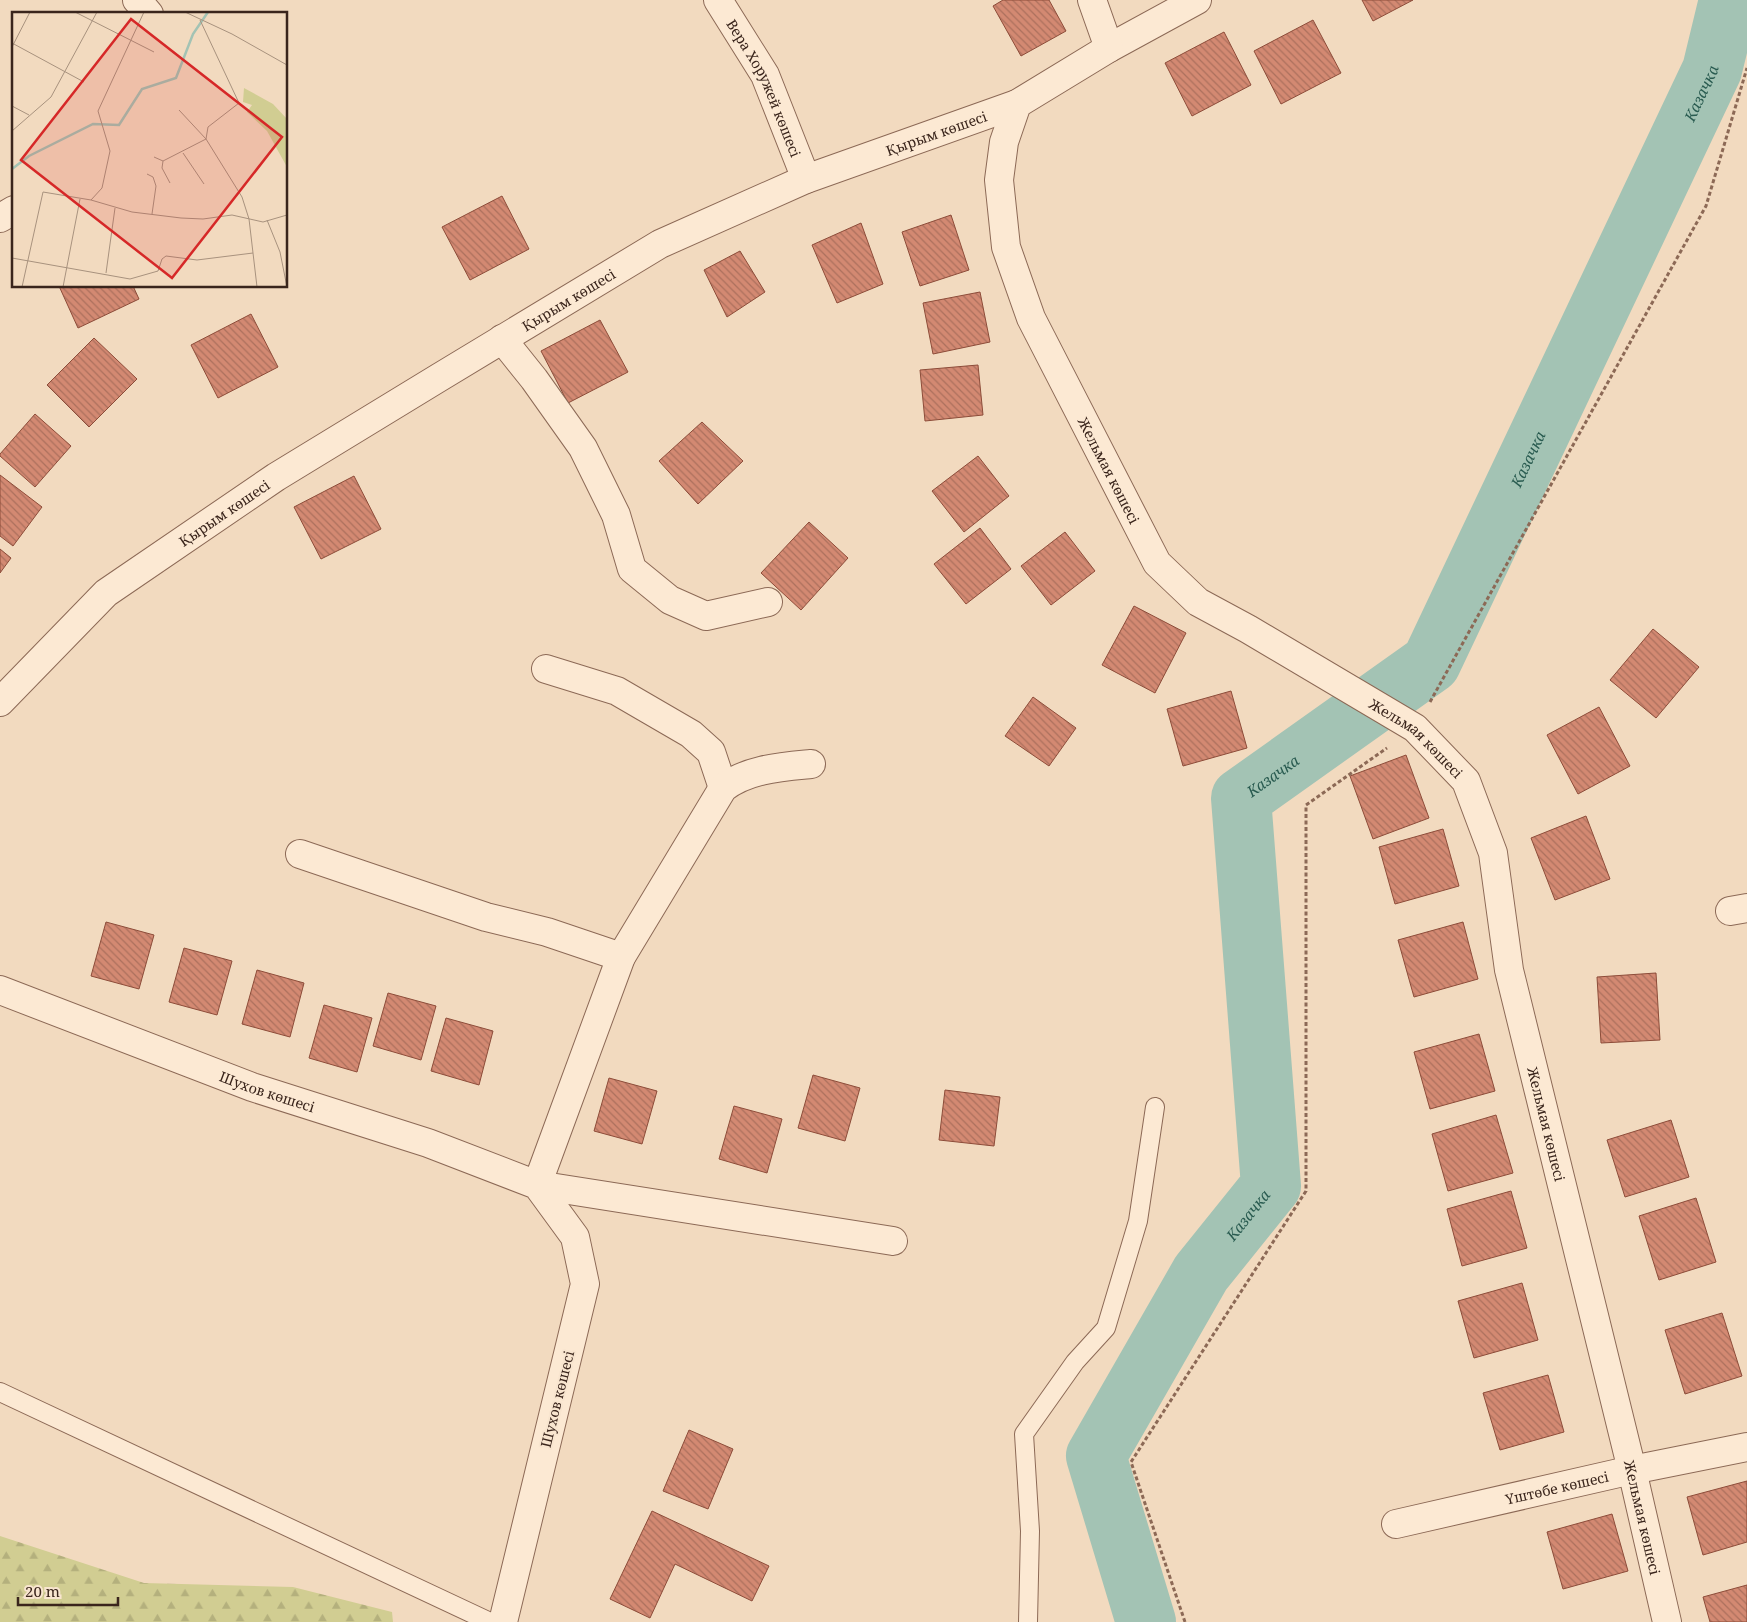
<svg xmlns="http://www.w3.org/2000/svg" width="1747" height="1622" viewBox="0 0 1747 1622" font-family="'Noto Serif',serif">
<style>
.forest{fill:url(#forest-firs)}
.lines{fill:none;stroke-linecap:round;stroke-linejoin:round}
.river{stroke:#a3c3b4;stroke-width:60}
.building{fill:url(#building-back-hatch);stroke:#8d4c39}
.service-casing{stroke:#8c6956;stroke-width:20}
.minor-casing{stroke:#8c6956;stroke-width:30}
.tertiary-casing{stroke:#8c6956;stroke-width:30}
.path{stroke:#8c6956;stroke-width:3;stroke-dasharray:4 2.5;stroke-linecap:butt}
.service{stroke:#fce9d3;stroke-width:18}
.minor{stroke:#fce9d3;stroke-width:28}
.tertiary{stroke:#fce9d3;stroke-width:28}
.labels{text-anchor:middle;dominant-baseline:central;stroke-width:4;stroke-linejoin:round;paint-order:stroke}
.street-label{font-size:14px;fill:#3a251c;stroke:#f8e5cf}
.water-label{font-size:15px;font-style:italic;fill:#295b50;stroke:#f8e5cf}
.inset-river{fill:none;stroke:#a3c3b4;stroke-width:2.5}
.inset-road{fill:none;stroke:#a8927e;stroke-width:1}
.view{fill:#d62828;fill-opacity:0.15;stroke:#d62828;stroke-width:2.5}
.inset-edge{fill:none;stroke:#3a251c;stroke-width:2.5}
</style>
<defs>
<pattern id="forest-firs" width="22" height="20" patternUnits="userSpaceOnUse" patternTransform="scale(1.25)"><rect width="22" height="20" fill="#d1cd92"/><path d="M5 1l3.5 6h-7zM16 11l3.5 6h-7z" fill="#b4b07d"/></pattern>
<pattern id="building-back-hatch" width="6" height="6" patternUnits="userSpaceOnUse" patternTransform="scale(1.25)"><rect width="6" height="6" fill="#d38972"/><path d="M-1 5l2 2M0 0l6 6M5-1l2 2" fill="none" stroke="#ac705d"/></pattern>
</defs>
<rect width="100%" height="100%" fill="#f2dabf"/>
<path class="forest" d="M0 1536 144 1583 293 1587 392 1612 393 1622H0Z"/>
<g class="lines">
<path class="river" id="s1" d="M1146 1622 1096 1456 1201 1273 1271 1186 1241 798 1431 663 1712 70 1729 0"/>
</g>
<g class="building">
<path d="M1003 0H1049L1066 31 1021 56 993 6Z"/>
<path d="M1362 0H1413L1373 21Z"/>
<path d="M1313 20 1341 73 1281 104 1254 51Z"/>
<path d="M1224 32 1251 85 1192 116 1165 63Z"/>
<path d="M502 196 529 249 470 280 442 227Z"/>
<path d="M951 215 969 270 920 286 902 232Z"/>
<path d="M861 223 883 284 837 303 812 245Z"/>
<path d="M740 251 765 292 727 317 704 270Z"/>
<path d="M59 286H133L139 299 78 328Z"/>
<path d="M980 292 990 342 933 354 923 303Z"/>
<path d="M251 314 278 367 218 398 191 345Z"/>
<path d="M600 320 628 372 568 403 541 351Z"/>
<path d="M94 338 137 379 89 427 47 385Z"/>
<path d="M978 365 983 415 925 421 920 370Z"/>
<path d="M35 414 71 446 35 487 0 456V454Z"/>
<path d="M702 422 743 461 698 504 659 461Z"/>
<path d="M978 456 1009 496 964 532 932 491Z"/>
<path d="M0 475 42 507 13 546 0 536Z"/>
<path d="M354 476 381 529 321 559 294 507Z"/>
<path d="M809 522 848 558 801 610 761 573Z"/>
<path d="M980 528 1011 569 966 604 934 564Z"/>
<path d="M1065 532 1095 571 1051 605 1021 566Z"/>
<path d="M0 549 11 558 0 573Z"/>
<path d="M1134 606 1186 633 1155 693 1102 665Z"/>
<path d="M1653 629 1699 667 1656 718 1610 680Z"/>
<path d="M1231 691 1247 748 1183 766 1167 709Z"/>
<path d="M1033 697 1076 728 1049 766 1005 736Z"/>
<path d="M1599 707 1630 766 1578 794 1547 735Z"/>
<path d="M1406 755 1429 818 1373 839 1350 776Z"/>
<path d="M1586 816 1610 879 1555 900 1531 838Z"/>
<path d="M1443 829 1459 886 1395 904 1379 847Z"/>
<path d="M106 922 154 935 139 989 91 976Z"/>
<path d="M1463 922 1478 979 1414 997 1398 940Z"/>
<path d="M184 948 232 961 217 1015 169 1002Z"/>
<path d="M257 970 304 983 290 1037 242 1024Z"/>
<path d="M1656 973 1660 1040 1601 1043 1597 977Z"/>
<path d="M388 993 436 1006 421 1060 373 1046Z"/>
<path d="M324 1005 372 1018 357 1072 309 1058Z"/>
<path d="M446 1018 493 1031 479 1085 431 1071Z"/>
<path d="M1479 1034 1495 1091 1430 1109 1414 1052Z"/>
<path d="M813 1075 860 1088 845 1141 798 1128Z"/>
<path d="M609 1078 657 1091 642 1144 594 1131Z"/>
<path d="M945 1090 1000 1097 994 1146 939 1140Z"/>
<path d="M734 1106 782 1119 767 1173 719 1159Z"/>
<path d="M1496 1115 1513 1173 1448 1191 1432 1134Z"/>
<path d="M1671 1120 1689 1177 1625 1197 1607 1140Z"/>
<path d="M1511 1191 1527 1248 1462 1266 1447 1209Z"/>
<path d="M1696 1198 1716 1262 1659 1280 1639 1216Z"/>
<path d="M1522 1283 1538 1340 1474 1358 1458 1301Z"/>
<path d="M1722 1313 1742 1376 1685 1394 1665 1330Z"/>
<path d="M1548 1375 1564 1432 1500 1450 1483 1393Z"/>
<path d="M689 1430 733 1449 708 1509 663 1491Z"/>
<path d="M1747 1481V1542L1703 1555 1687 1497Z"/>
<path d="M652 1511 769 1566 752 1601 675 1564 650 1618 610 1599Z"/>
<path d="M1612 1514 1628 1571 1563 1589 1547 1532Z"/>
<path d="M1747 1585V1622H1710L1703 1597Z"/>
</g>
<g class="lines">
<defs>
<g id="service">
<path d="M0 1392 490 1622"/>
<path d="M1028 1622 1030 1531 1024 1434 1075 1362 1106 1328 1138 1221 1155 1107"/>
</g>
<g id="minor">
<path d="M137 0 149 14"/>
<path id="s2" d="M718 0 765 75 806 179"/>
<path d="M1109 48 1197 0"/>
<path d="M0 218 14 210"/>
<path d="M502 339 534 379 583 448 616 515 632 569 670 600 706 616 768 602"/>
<path d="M546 669 617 691 691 734 711 752 723 788"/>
<path id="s3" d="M0 702 106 593 276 477 440 377 660 244 806 179 1017 104"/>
<path d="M811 764C780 767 748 769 723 788L621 957 537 1185 893 1241"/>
<path d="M300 854 486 917 547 932 621 957"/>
<path d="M1730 911 1747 908"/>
<path id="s4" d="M0 990 252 1087 428 1143 537 1185 575 1237 585 1284 503 1622"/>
<path id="s5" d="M1396 1524 1632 1470 1747 1447"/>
</g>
<g id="tertiary">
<path id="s6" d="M1092 0 1109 48 1017 104 1004 142 999 180 1006 247 1031 318 1157 563 1198 602 1248 629 1415 728 1466 781 1493 853 1509 970 1632 1470 1667 1622"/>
</g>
</defs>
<use href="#service" class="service-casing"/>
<use href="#minor" class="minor-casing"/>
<use href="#tertiary" class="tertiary-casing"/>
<g class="path">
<path d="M1430 702 1706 206 1747 68"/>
<path d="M1185 1622 1131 1462 1306 1191V805L1387 748"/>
</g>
<use href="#service" class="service"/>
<use href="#minor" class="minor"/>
<use href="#tertiary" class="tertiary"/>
</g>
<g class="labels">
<g class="street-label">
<text stroke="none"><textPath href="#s2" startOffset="100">Вера Хоружей көшесі</textPath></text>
<text stroke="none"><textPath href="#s3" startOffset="1105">Қырым көшесі</textPath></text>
<text stroke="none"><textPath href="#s3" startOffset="700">Қырым көшесі</textPath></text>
<text stroke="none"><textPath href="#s6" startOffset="551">Жельмая көшесі</textPath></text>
<text stroke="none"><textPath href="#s3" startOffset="295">Қырым көшесі</textPath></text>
<text stroke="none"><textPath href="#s6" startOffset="970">Жельмая көшесі</textPath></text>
<text stroke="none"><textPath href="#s4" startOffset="286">Шухов көшесі</textPath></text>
<text stroke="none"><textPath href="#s6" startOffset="1390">Жельмая көшесі</textPath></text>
<text transform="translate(557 1399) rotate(-76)">Шухов көшесі</text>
<text stroke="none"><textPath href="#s5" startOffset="165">Үштөбе көшесі</textPath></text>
<text stroke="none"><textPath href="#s6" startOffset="1795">Жельмая көшесі</textPath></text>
</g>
<g class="water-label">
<text stroke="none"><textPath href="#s1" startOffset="1749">Казачка</textPath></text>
<text stroke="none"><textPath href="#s1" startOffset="1344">Казачка</textPath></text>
<text stroke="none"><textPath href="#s1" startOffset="924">Казачка</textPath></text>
<text stroke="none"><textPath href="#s1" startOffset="459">Казачка</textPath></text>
</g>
</g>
<g transform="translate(12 12)">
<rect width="275" height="275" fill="#f2dabf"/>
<path d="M232 76 261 92 275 107V155L255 119 235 100 240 93 231 90Z" fill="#d1cd92"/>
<path class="inset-river" d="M0 157 17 144 81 112 107 113 130 77 164 66 181 22 196 0"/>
<path class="inset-road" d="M63 0 142 40M173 0 220 22 275 53M188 8 227 91 196 115 194 127 230 185 237 207 245 275M0 31 72 70M0 35 18 0M0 94 17 103M0 119 39 85 85 0M171 141 192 172M142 145 151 149 194 127 167 98M151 149 150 156 158 171M135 162 141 165 144 174 140 202M79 188 90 176 98 139 86 99 132 0M255 208 268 240 275 275M0 246 118 267 146 259 150 247 154 244 185 248 241 241M94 261 103 196M10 275 31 180 79 188 120 200 169 206 191 207 220 203 251 210 275 203M51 275 68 187"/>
<path class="view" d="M119 7 270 125 160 266 9 148Z"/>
<rect width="275" height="275" class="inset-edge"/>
</g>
<path d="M18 1597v8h100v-8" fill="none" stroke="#3a251c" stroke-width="2.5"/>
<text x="25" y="1597" font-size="15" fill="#3a251c" stroke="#f8e5cf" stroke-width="4" paint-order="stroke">20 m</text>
</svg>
